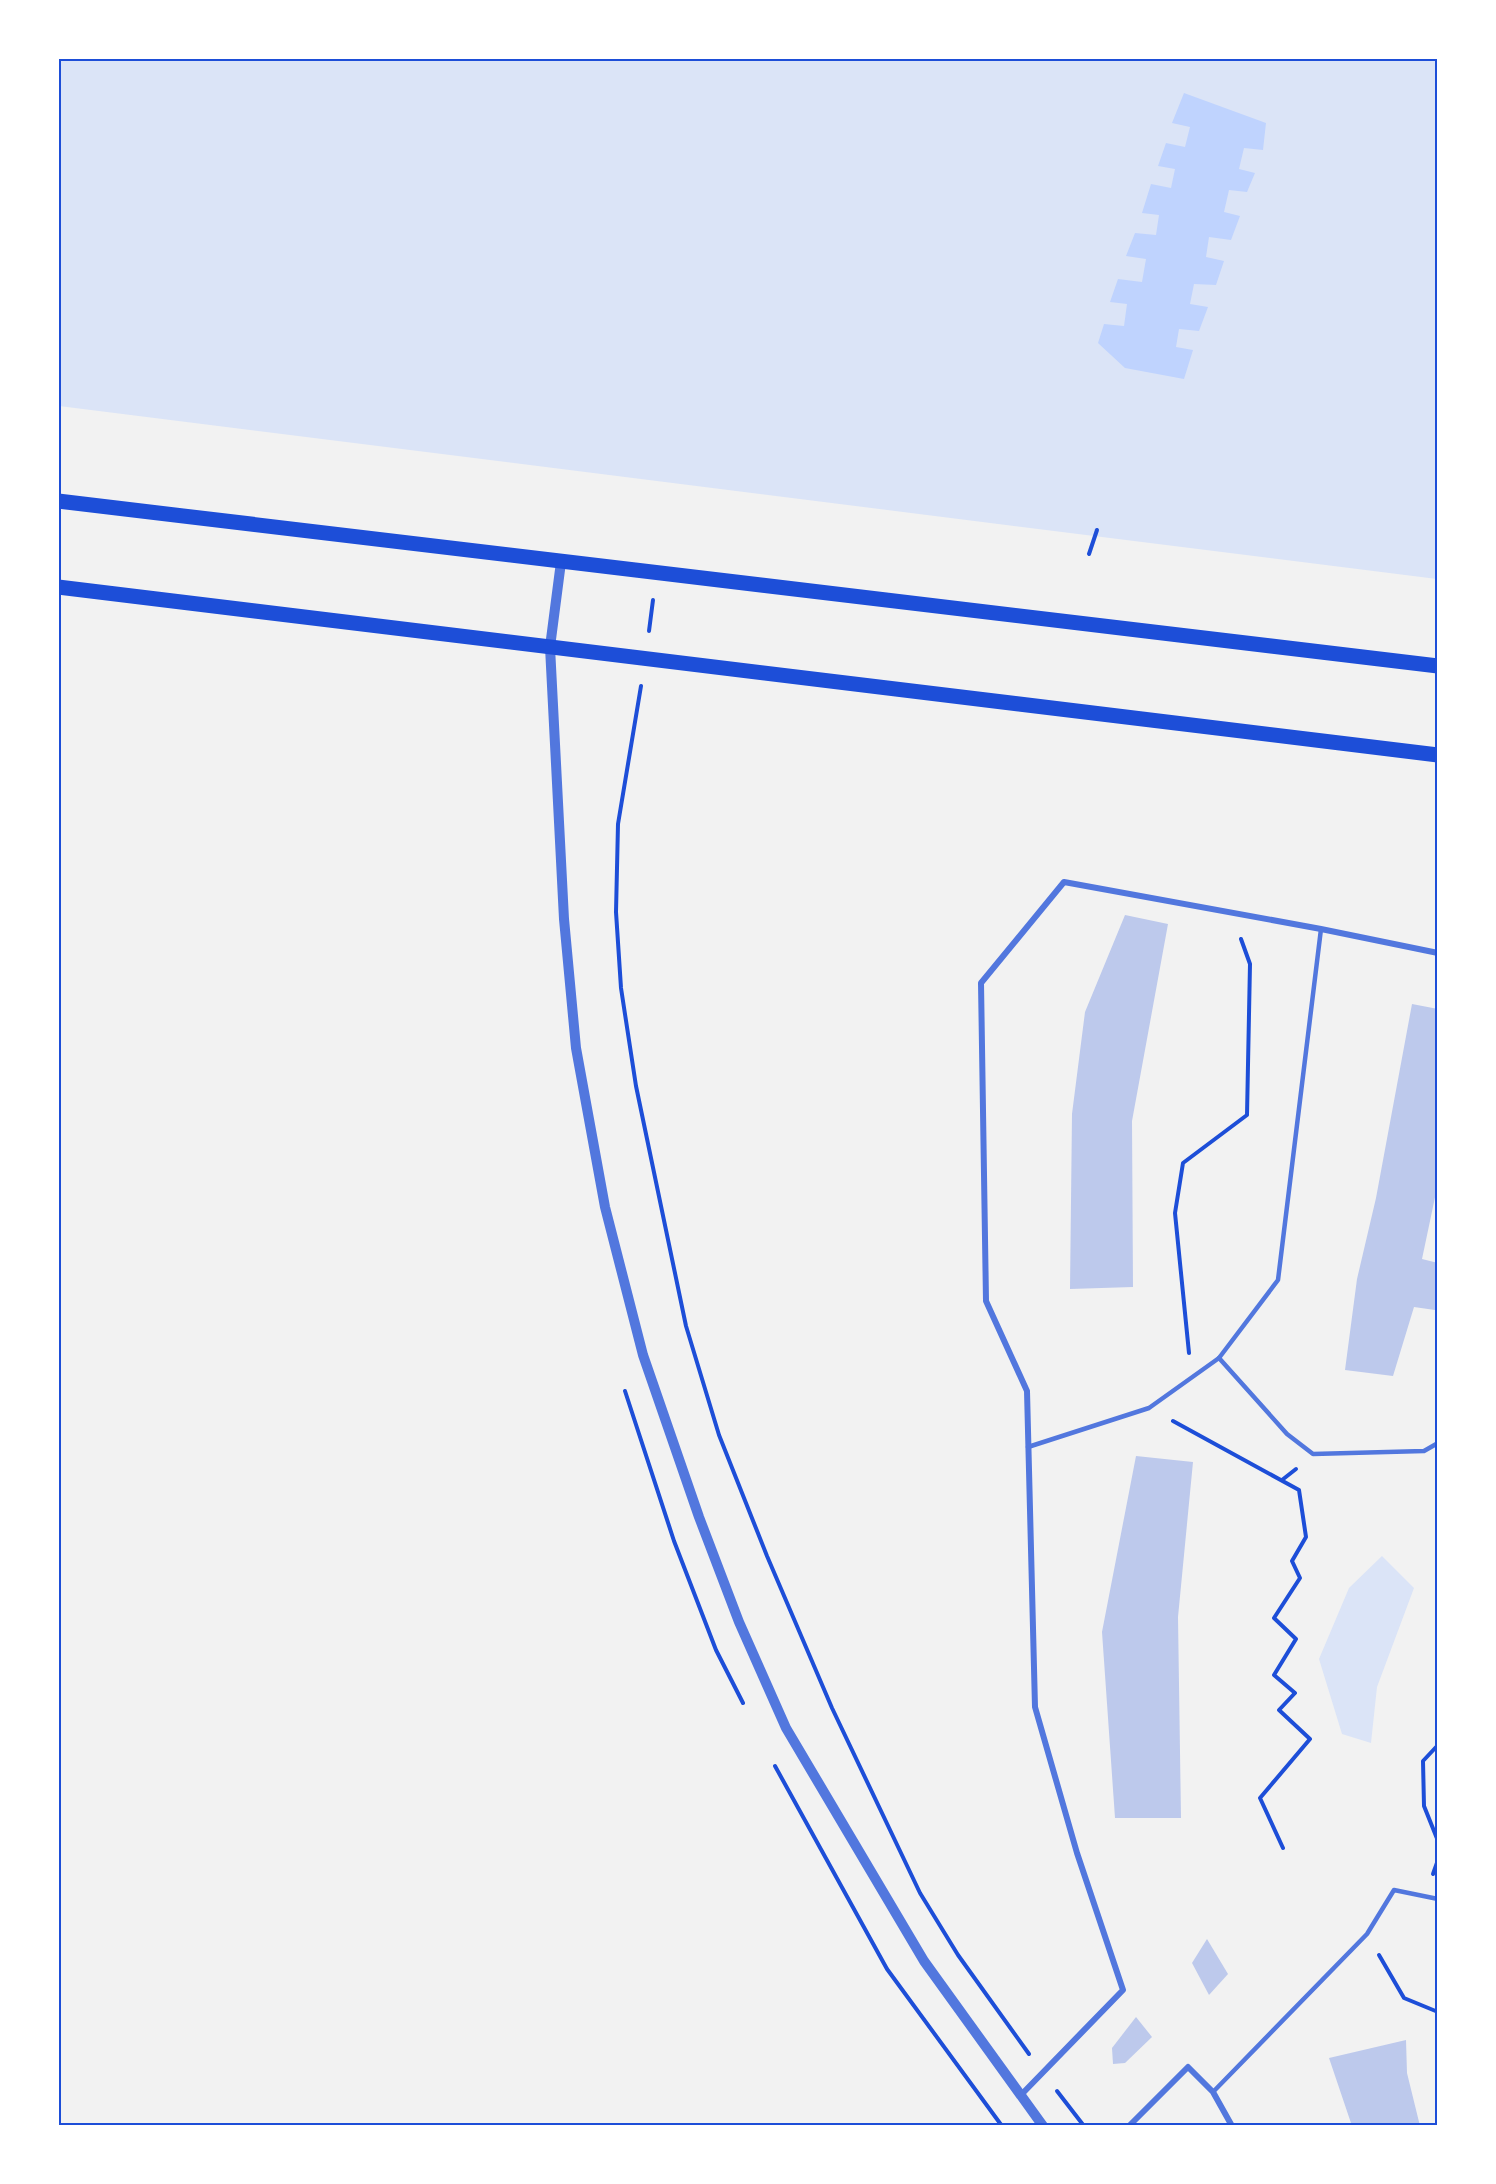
<svg xmlns="http://www.w3.org/2000/svg" width="1496" height="2184" viewBox="0 0 1496 2184" font-family="'Roboto Condensed',sans-serif">
<style>
.green{fill:#dbe4f7}
.water{fill:#bfd3fe}
.building{fill:#bdc9ec}
.lines{fill:none;stroke-linecap:round;stroke-linejoin:round}
.path{stroke:#1d4ed8;stroke-width:4}
.service{stroke:#5277de;stroke-width:4.5}
.minor{stroke:#5277de;stroke-width:6}
.tertiary{stroke:#5277de;stroke-width:10}
.primary{stroke:#1d4ed8;stroke-width:15}
.neatline{fill:none;stroke:#1d4ed8;stroke-width:2}
</style>
<rect width="100%" height="100%" fill="#f2f2f2"/>
<g class="green">
<path d="M59 59H1437V579L59 406Z"/>
<path d="M1382 1556 1414 1588 1377 1687 1371 1743 1342 1734 1319 1659 1349 1588Z"/>
</g>
<path class="water" d="M1184 93 1266 123 1263 150 1244 148 1239 169 1255 173 1247 192 1229 190 1224 212 1240 216 1231 240 1209 237 1206 257 1224 261 1216 285 1194 284 1190 304 1208 307 1199 331 1179 329 1176 347 1193 350 1184 379 1125 368 1098 343 1104 324 1124 326 1127 304 1110 302 1118 279 1142 282 1146 259 1126 256 1135 233 1156 235 1159 215 1142 213 1151 184 1171 188 1175 169 1158 166 1166 143 1185 147 1190 127 1172 123Z"/>
<g class="building">
<path d="M1125 915 1168 924 1132 1121 1133 1287 1070 1289 1072 1114 1085 1012Z"/>
<path d="M1412 1004 1438 1009V1183L1422 1259 1438 1263V1298L1435 1310 1414 1307 1393 1376 1345 1370 1357 1279 1376 1198Z"/>
<path d="M1136 1456 1193 1462 1178 1617 1181 1818H1115L1102 1632Z"/>
<path d="M1207 1939 1228 1974 1209 1995 1192 1963Z"/>
<path d="M1136 2017 1152 2037 1125 2063 1113 2064 1112 2048Z"/>
<path d="M1406 2040 1407 2073 1420 2126H1352L1329 2058Z"/>
</g>
<g class="lines">
<g class="path">
<path d="M1089 554 1097 530"/>
<path d="M649 631 653 600"/>
<path d="M641 686 618 824 616 912 621 988 636 1086 686 1326 719 1435 767 1556 832 1708 920 1893 958 1955 1029 2054"/>
<path d="M1189 1353 1175 1213 1183 1163 1247 1115 1250 964 1241 939"/>
<path d="M625 1391 674 1541 716 1650 743 1703"/>
<path d="M1173 1421 1299 1490 1306 1537 1292 1561 1300 1578 1274 1618 1296 1639 1274 1675 1295 1693 1279 1710 1310 1739 1260 1798 1283 1848"/>
<path d="M1282 1480 1296 1469"/>
<path d="M1438 1745 1423 1761 1424 1806 1438 1841"/>
<path d="M775 1766 887 1969 1002 2126"/>
<path d="M1433 1874 1438 1860"/>
<path d="M1379 1955 1404 1998 1438 2012"/>
<path d="M1057 2091 1084 2126"/>
</g>
<g class="service">
<path d="M1219 1358 1287 1434 1313 1454 1424 1451 1438 1443"/>
<path d="M1028 1447 1149 1408 1219 1358 1278 1280 1321 929"/>
<path d="M1213 2092 1367 1934 1394 1890 1438 1899"/>
</g>
<g class="minor">
<path d="M1020 2096 1123 1990 1077 1853 1035 1707 1027 1391 986 1301 981 983 1064 882 1321 929 1438 953"/>
<path d="M1129 2126 1188 2067 1213 2092 1232 2126"/>
</g>
<path class="tertiary" d="M561 562 550 647 564 919 576 1048 605 1207 643 1355 699 1517 739 1622 786 1728 924 1961 1043 2126"/>
<g class="primary">
<path d="M58 501 1438 666"/>
<path d="M58 587 1438 755"/>
</g>
</g>
<rect width="1496" height="2184" fill="none" stroke="#ffffff" stroke-width="120"/>
<rect x="60" y="60" width="1376" height="2064" class="neatline"/>
</svg>
